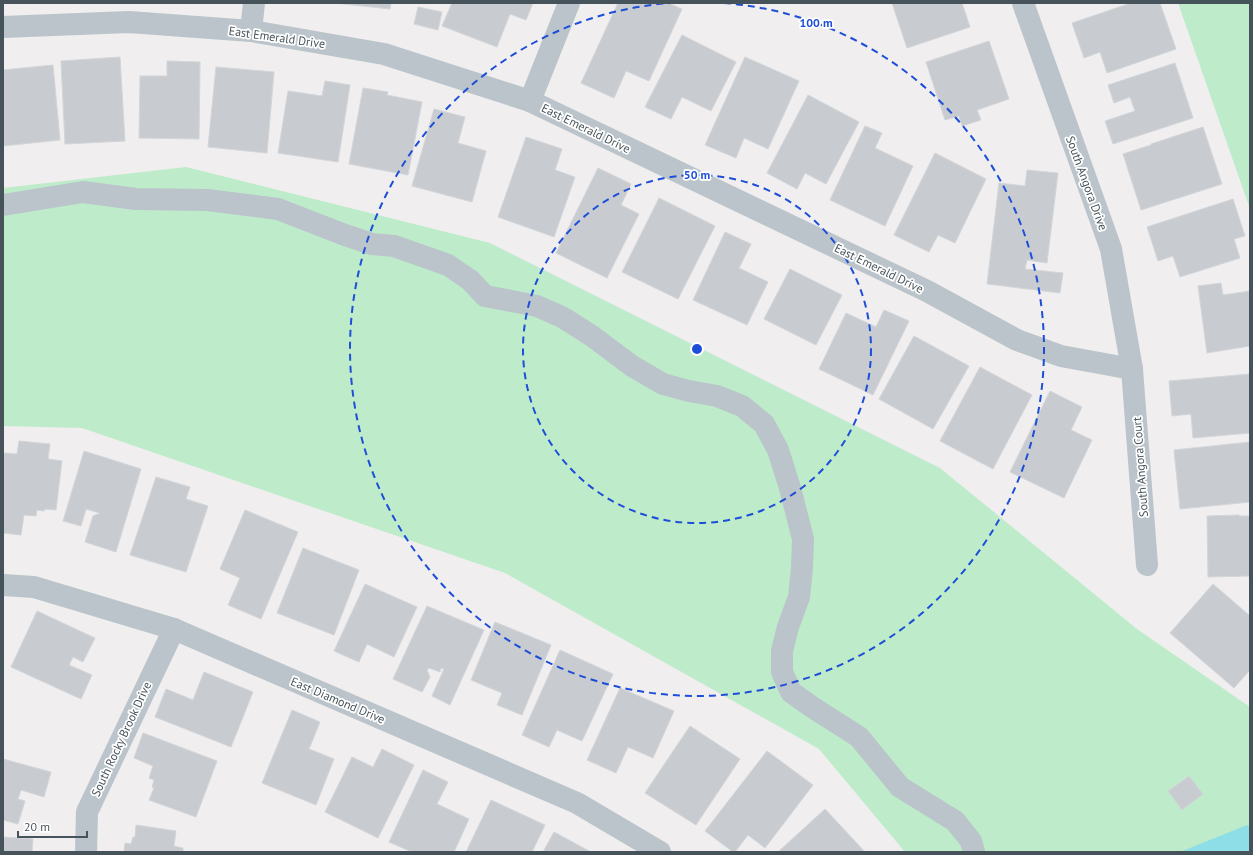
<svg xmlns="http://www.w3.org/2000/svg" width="1253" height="855" viewBox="0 0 1253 855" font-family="'PT Sans',sans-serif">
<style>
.green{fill:#beeccb}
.water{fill:#8ddee7}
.building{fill:#c8ccd0;stroke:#d2d5d9}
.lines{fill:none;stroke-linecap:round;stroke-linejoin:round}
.minor{stroke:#bac4ca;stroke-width:22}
.ring{fill:none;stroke:#1d4ed8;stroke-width:2;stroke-dasharray:7 5}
.labels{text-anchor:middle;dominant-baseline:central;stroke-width:3.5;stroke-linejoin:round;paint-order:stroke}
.street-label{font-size:12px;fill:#47535a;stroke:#fff}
.centre{fill:#1d4ed8;stroke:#fff;stroke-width:2}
.ring-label{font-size:12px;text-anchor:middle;font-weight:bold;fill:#1d4ed8;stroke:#fff;stroke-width:3.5;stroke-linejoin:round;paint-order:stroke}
</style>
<rect width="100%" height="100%" fill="#f0eeee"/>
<g class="green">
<path d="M1178 3H1250V209Z"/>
<path d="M186 167 490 243 940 468 1137 629 1250 707V852H905L819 749 505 573 82 428 3 426V188Z"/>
</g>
<path class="water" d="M1247 825 1250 827V852H1180Z"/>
<g class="building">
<path d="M335 3H391L390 9Z"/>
<path d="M452 3H533L526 20 510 14 497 47 442 26Z"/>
<path d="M618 3H668L682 9 649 81 626 71 614 98 581 83Z"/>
<path d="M892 3H962L970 27 907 48Z"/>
<path d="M1131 3H1160L1176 49 1107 73 1100 52 1084 58 1072 23Z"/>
<path d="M418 7 442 12 438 30 414 24Z"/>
<path d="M682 35 736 62 711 111 682 97 671 119 645 107Z"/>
<path d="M989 41 1009 99 977 110 981 120 962 126 959 116 945 120 926 62Z"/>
<path d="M120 57 125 141 65 144 61 61Z"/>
<path d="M745 57 799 81 768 149 744 138 736 158 705 145Z"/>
<path d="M167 61 200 62 199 139 139 138 140 76H167Z"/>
<path d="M1175 63 1193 118 1113 144 1105 121 1135 111 1130 97 1114 103 1108 85Z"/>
<path d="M53 65 60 140 3 146V70Z"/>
<path d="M216 67 274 72 267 153 208 147Z"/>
<path d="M325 81 350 85 338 162 278 153 288 91 322 96Z"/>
<path d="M363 88 388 92 387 95 422 102 408 175 349 164Z"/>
<path d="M808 95 859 122 826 184 805 173 797 189 767 173Z"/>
<path d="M434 109 465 117 458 143 486 151 472 202 412 186Z"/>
<path d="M865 126 882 133 875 148 913 166 885 226 830 200Z"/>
<path d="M1203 127 1222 184 1141 210 1123 154 1151 145V144Z"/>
<path d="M526 137 562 149 555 170 575 177 554 237 498 217Z"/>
<path d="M935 153 986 179 955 243 938 235 929 252 894 235Z"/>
<path d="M598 168 631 184 621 205 639 214 607 278 556 253Z"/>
<path d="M1027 170 1058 173 1047 263 1027 260 1025 269 1063 273 1060 293 987 284 999 183 1025 186Z"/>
<path d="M659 198 715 226 678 299 622 272Z"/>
<path d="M1233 199 1245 236 1234 239 1240 258 1180 277 1173 256 1158 261 1147 227Z"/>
<path d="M725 232 751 244 739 268 768 282 747 325 693 300Z"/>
<path d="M790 269 842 295 816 345 764 319Z"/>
<path d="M1221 283 1223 295 1250 291V346L1207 353 1198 286Z"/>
<path d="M884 310 909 321 873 395 819 369 846 313 876 327Z"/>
<path d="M914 336 969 366 933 429 879 399Z"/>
<path d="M980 367 1032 395 993 469 940 441Z"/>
<path d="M1250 374V433L1193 438 1191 414 1172 416 1169 381Z"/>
<path d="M1050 391 1082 407 1071 430 1092 440 1064 498 1010 472Z"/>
<path d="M19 441 50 444 48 459 62 461 56 510 45 509 44 511 37 510 36 516 24 515 21 535 3 533V464L4 453 17 454Z"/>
<path d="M1250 442V502L1180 509 1174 450Z"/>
<path d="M84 451 141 469 116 552 85 542 93 516 100 513 86 509 81 526 63 521Z"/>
<path d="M156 477 190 487 186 499 208 506 186 572 130 555Z"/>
<path d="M245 510 298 532 261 619 228 605 240 578 220 569Z"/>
<path d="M1239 515V516H1250V576L1208 577 1207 516Z"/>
<path d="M303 548 359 570 334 635 277 613Z"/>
<path d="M365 584 417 607 394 657 367 644 359 662 334 651Z"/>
<path d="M1213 584 1250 616V670L1234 688 1170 633Z"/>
<path d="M427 606 484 630 450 705 432 696 444 669 441 668 440 672 429 668 427 670 430 677 422 692 393 679Z"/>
<path d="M37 611 95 638 83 662 73 657 69 665 92 675 81 699 11 667Z"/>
<path d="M495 622 551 645 522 715 497 705 502 693 471 680Z"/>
<path d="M560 650 613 674 582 741 557 730 549 747 522 735Z"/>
<path d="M204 672 253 692 231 747 155 717 166 689 193 700Z"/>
<path d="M620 688 674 711 653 758 628 747 616 773 587 760Z"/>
<path d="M292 710 320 722 309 749 334 759 316 805 262 783Z"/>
<path d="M690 726 740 759 696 825 645 793Z"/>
<path d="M143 733 217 761 196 817 149 800 154 788 152 787 154 780 149 778 153 766 134 758Z"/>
<path d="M382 749 414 765 378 838 325 812 352 757 373 767Z"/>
<path d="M767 751 813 785 765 848 748 835 735 852H733L705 831Z"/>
<path d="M3 759 51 772 44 797 21 790 18 799 25 801 18 824 3 820Z"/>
<path d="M423 770 448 782 437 804 469 819 454 852H412L389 842Z"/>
<path d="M1189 776 1203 794 1182 810 1168 791Z"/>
<path d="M491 800 545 825 532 852H466Z"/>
<path d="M825 809 865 852H778Z"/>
<path d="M136 825 176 831 174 846 183 848V852H124L125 843 131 844 133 837H135Z"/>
<path d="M554 832 591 852H543Z"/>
<path d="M3 837 33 839 32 852H3Z"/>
</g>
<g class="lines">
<g class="minor">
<path d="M1023 3 1111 249 1132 369 1147 565"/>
<path d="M3 27 129 22 251 31 384 54 530 101 927 291 1017 340 1061 356 1132 369"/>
<path d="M251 31 254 3"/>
<path d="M530 101 569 3"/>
<path d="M3 205 83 192 136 199 207 200 278 209 345 235 372 244 394 246 448 265 470 280 485 296 537 306 562 317 592 336 632 366 663 384 689 391 717 396 742 406 764 424 778 450 790 488 803 539 802 568 799 597 788 627 782 651V672L791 692 812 707 859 737 900 787 955 821 971 841 974 852"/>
<path d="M3 585 34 587 174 629 577 803 660 852"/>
<path d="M86 852 87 812 174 629"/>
</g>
</g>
<g class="ring">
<circle cx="697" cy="349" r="174"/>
<path d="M724 3A347 347 0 1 1 670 3"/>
</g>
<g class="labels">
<g class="street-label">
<text transform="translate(277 37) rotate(8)">East Emerald Drive</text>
<text transform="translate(586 128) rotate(26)">East Emerald Drive</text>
<text transform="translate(1087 183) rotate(70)">South Angora Drive</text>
<text transform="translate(879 268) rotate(26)">East Emerald Drive</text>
<text transform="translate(1140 467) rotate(-94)">South Angora Court</text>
<text transform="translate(338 700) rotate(23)">East Diamond Drive</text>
<text transform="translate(121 739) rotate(-65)">South Rocky Brook Drive</text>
</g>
</g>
<circle cx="697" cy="349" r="6" class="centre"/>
<g class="ring-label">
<text x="816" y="27">100 m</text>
<text x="697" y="179">50 m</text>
</g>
<rect width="1253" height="855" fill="none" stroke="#47535a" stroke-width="8"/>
<path d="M18 831v6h69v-6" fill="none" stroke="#47535a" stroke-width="2"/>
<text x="24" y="831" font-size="12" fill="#47535a" stroke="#ffffff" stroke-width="3" paint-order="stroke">20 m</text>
</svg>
